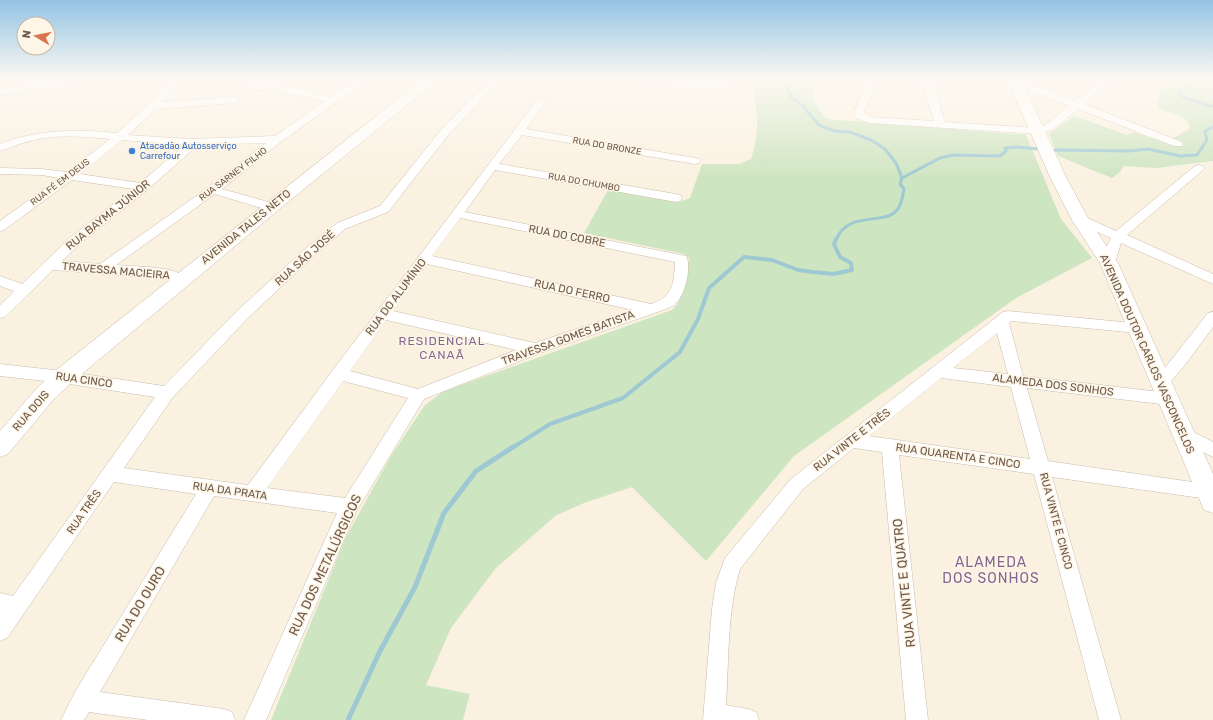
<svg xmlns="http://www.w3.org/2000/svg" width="1213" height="720" viewBox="0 0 1213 720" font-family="Rubik,sans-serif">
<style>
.green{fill:#cee5c1}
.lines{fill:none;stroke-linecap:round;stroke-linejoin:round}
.stream-far2{stroke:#9ec8d2;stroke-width:3}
.stream-far1{stroke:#9ec8d2;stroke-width:4}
.stream{stroke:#9ec8d2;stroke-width:5}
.minor-casing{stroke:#cbbbab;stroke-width:1}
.secondary-casing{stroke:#cebba9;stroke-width:1}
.minor{fill:#fff;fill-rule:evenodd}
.secondary{fill:#fff;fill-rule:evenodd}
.shop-dot{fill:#3f7fe0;stroke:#fdf5e6;stroke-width:1.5}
.labels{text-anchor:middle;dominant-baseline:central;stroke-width:3;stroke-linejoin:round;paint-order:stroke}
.far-shop-label{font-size:9px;fill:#366cbe;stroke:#fdf5e6;text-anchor:start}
.far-street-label{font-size:9px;fill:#6e584a;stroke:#fdf5e6}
.street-label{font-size:11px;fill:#6e584a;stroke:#fdf5e6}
.neighbourhood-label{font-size:12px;letter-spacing:1px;fill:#846691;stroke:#fdf5e6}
.near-street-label{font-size:13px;fill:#6e584a;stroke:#fdf5e6}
.near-neighbourhood-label{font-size:14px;letter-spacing:1px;fill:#846691;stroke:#fdf5e6}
</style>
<rect width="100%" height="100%" fill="#faf1e1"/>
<g class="green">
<path d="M742 79H822L815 87 813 100 826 119 1026 135 1061 219 1092 258 1016 298 794 456 706 561 632 487 584 503 555 516 495 569 451 628 426 685 470 694 463 720H271L346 537 391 456 425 405 444 391 672 310C686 296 686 277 689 258L684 254 584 233 608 190 675 202 682 201 690 198 702 164H739L751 159C760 135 758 108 752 84Z"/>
<path d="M1165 79H1213V161L1156 168 1124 166 1119 173 1112 178 1058 156 1049 134 1074 116 1127 135 1134 132C1160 141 1164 145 1189 129L1190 125 1182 116 1160 109 1157 102Z"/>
</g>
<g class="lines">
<g class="stream-far2">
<path d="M783 79 792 98 803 106 819 125 834 131 850 132 871 140 885 149 896 163 902 178"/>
<path d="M1195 79 1194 83 1178 93 1187 99 1213 106"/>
<path d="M1055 150 1129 151 1148 149 1180 156 1197 155 1207 140 1205 131 1213 127"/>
<path d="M836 240C849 208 888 228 899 207 902 202 903 195 904 189L900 184 902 178 940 158 953 155 1000 156 1006 151 1005 148 1017 147 1038 149"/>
</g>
<path class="stream-far1" d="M512 448 550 424 623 398 680 352 698 319 709 288 744 257 772 260 798 270 813 272 833 274 852 270 851 263 840 257 834 244 836 239"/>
<path class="stream" d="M348 720 380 651 415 587 444 513 476 471 513 447"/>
<defs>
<g id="minor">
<path d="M64 79H90L85 82 0 95V89Z"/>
<path d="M172 79H183L162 102 235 97 240 100 235 103 156 109 128 135 189 139 275 136 325 101 279 91 251 90 247 89 246 87 247 85H279L332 97 357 79H369L282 141 222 189 275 204 277 207 275 210 271 211 215 194 116 265C132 267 179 265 188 280L186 283 181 285 169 279 157 278 53 270 5 317 0 318V305L14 291 0 286V276L22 284 72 236 133 189 72 180 4 230 0 231V221L59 178 42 175 0 174V168L42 169 67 172 110 139C81 136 51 134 23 143 15 145 8 149 0 151V144C39 129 76 129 117 133L155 98ZM122 140 185 145 140 183 80 174ZM266 143 209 187 100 264 62 261 82 242 147 190 198 145Z"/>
<path d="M490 79H501L449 134 388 212 345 229 315 255 248 318 173 397 124 468 248 485 333 370 538 99 542 98 547 101 526 129 695 158 699 159 701 161 699 163 695 164 522 135 499 164 676 194 680 195 682 198 680 201 676 202 495 170 465 212 686 256C692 266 685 294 677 302 674 306 670 307 666 309L540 353 424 399 356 512 266 720H244L337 513 214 496 100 692 224 709 232 712 235 720H148L89 712 84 720H61L75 692 196 494 114 482 7 638 0 641V593L13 596 155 397 63 383 0 376V364L63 371 164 386 238 310 305 249 337 223 380 206 441 130ZM460 218 675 262C674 283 673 297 651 304L432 256ZM427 264 633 310 535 343 393 311ZM386 320 516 350 418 389 350 371ZM343 381 408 398 345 498 267 488Z"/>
<path d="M626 79H665L727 85 732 88 727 91 631 82Z"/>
<path d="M868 79H878L864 112 865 114 871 117 934 121 921 79H931L945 122 1038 128 1044 126 1069 106 1013 84 1011 82 1013 80H1019L1075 101 1103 79H1114L1084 104 1182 142 1183 144 1182 146H1174L1078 109 1052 130 1039 134 869 123 856 118 854 112Z"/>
<path d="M1199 165 1203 166 1205 168 1203 170 1127 235 1213 274V284L1121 243 1114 266 1109 267 1104 266 1102 263 1107 246 1111 238 1077 223 1075 220 1077 217H1085L1116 231 1195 166Z"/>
<path d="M1008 311 1143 324 1145 328 1143 332 1138 333 1011 321 1009 323 1023 376 1169 393 1175 395 1177 399 1175 403 1169 405 1027 388 1048 461 1213 485V497L1208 499 1052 477 1121 720H1099L1034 474 899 455 928 720H906L882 452 854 448 803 489 740 569C727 612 729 660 726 705L748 709 756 712 759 720H703L712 609 716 583 725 558 791 479 1003 312ZM997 333 1008 374 953 368ZM941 378 1011 387 1030 459 869 436Z"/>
<path d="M1213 312V327L1185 365 1167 386 1162 388 1157 386 1154 382 1157 378 1208 313Z"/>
<path d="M1185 428 1213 442V457L1179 440 1177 435 1179 430Z"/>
</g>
<g id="secondary">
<path d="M423 79H439L277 211 71 383 53 400 8 454 0 457V431L37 388 55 371Z"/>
<path d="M1007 79H1021L1066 177 1089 220 1118 263 1213 474V513L1204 510 1100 263 1072 220 1050 177Z"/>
</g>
</defs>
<use href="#minor" class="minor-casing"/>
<use href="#secondary" class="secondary-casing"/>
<use href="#minor" class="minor"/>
<use href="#secondary" class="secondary"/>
</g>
<linearGradient id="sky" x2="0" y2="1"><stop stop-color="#94c3e5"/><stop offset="0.44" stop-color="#fdf9f2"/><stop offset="1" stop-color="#fdf9f2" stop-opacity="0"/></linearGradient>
<rect width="1213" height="180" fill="url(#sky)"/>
<circle class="shop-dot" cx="132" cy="151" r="4"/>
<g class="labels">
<g class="far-shop-label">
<text x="140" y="146">Atacadão Autosserviço<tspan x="140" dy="10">Carrefour</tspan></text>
</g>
<g class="far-street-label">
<text transform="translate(607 146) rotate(10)">RUA DO BRONZE</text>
<text transform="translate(233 174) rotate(-37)">RUA SARNEY FILHO</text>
<text transform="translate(60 182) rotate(-37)">RUA FÉ EM DEUS</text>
<text transform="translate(584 182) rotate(10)">RUA DO CHUMBO</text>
</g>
<g class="street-label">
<text transform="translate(108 215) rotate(-39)">RUA BAYMA JÚNIOR</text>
<text transform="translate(246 227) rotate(-39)">AVENIDA TALES NETO</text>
<text transform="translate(567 236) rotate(11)">RUA DO COBRE</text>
<text transform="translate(305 258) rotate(-42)">RUA SÃO JOSÉ</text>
<text transform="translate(116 271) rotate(5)">TRAVESSA MACIEIRA</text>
<text transform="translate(572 291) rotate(12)">RUA DO FERRO</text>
<text transform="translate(396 297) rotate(-53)">RUA DO ALUMÍNIO</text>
<text transform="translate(568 338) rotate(-20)">TRAVESSA GOMES BATISTA</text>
<text transform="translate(1147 354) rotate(66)">AVENIDA DOUTOR CARLOS VASCONCELOS</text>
<text transform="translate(84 380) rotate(8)">RUA CINCO</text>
<text transform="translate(1053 385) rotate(7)">ALAMEDA DOS SONHOS</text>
<text transform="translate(31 411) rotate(-49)">RUA DOIS</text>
<text transform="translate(852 440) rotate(-38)">RUA VINTE E TRÊS</text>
<text transform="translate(958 456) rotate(8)">RUA QUARENTA E CINCO</text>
<text transform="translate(230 491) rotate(8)">RUA DA PRATA</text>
<text transform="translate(84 512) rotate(-55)">RUA TRÊS</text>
<text transform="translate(1056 521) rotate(75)">RUA VINTE E CINCO</text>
</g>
<g class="neighbourhood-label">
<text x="442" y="341">RESIDENCIAL<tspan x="442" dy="14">CANAÃ</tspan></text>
</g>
<g class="near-street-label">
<text transform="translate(325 565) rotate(-65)">RUA DOS METALÚRGICOS</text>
<text transform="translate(904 583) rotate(-96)">RUA VINTE E QUATRO</text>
<text transform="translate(140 604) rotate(-59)">RUA DO OURO</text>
</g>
<g class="near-neighbourhood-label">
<text x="991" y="562">ALAMEDA<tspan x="991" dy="16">DOS SONHOS</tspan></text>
</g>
</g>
<g transform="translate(36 36) rotate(280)"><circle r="19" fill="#fdf5e6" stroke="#c4b6a8"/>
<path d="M0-3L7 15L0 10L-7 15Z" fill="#da734f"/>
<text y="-6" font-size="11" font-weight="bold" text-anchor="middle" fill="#6e584a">N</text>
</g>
</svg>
